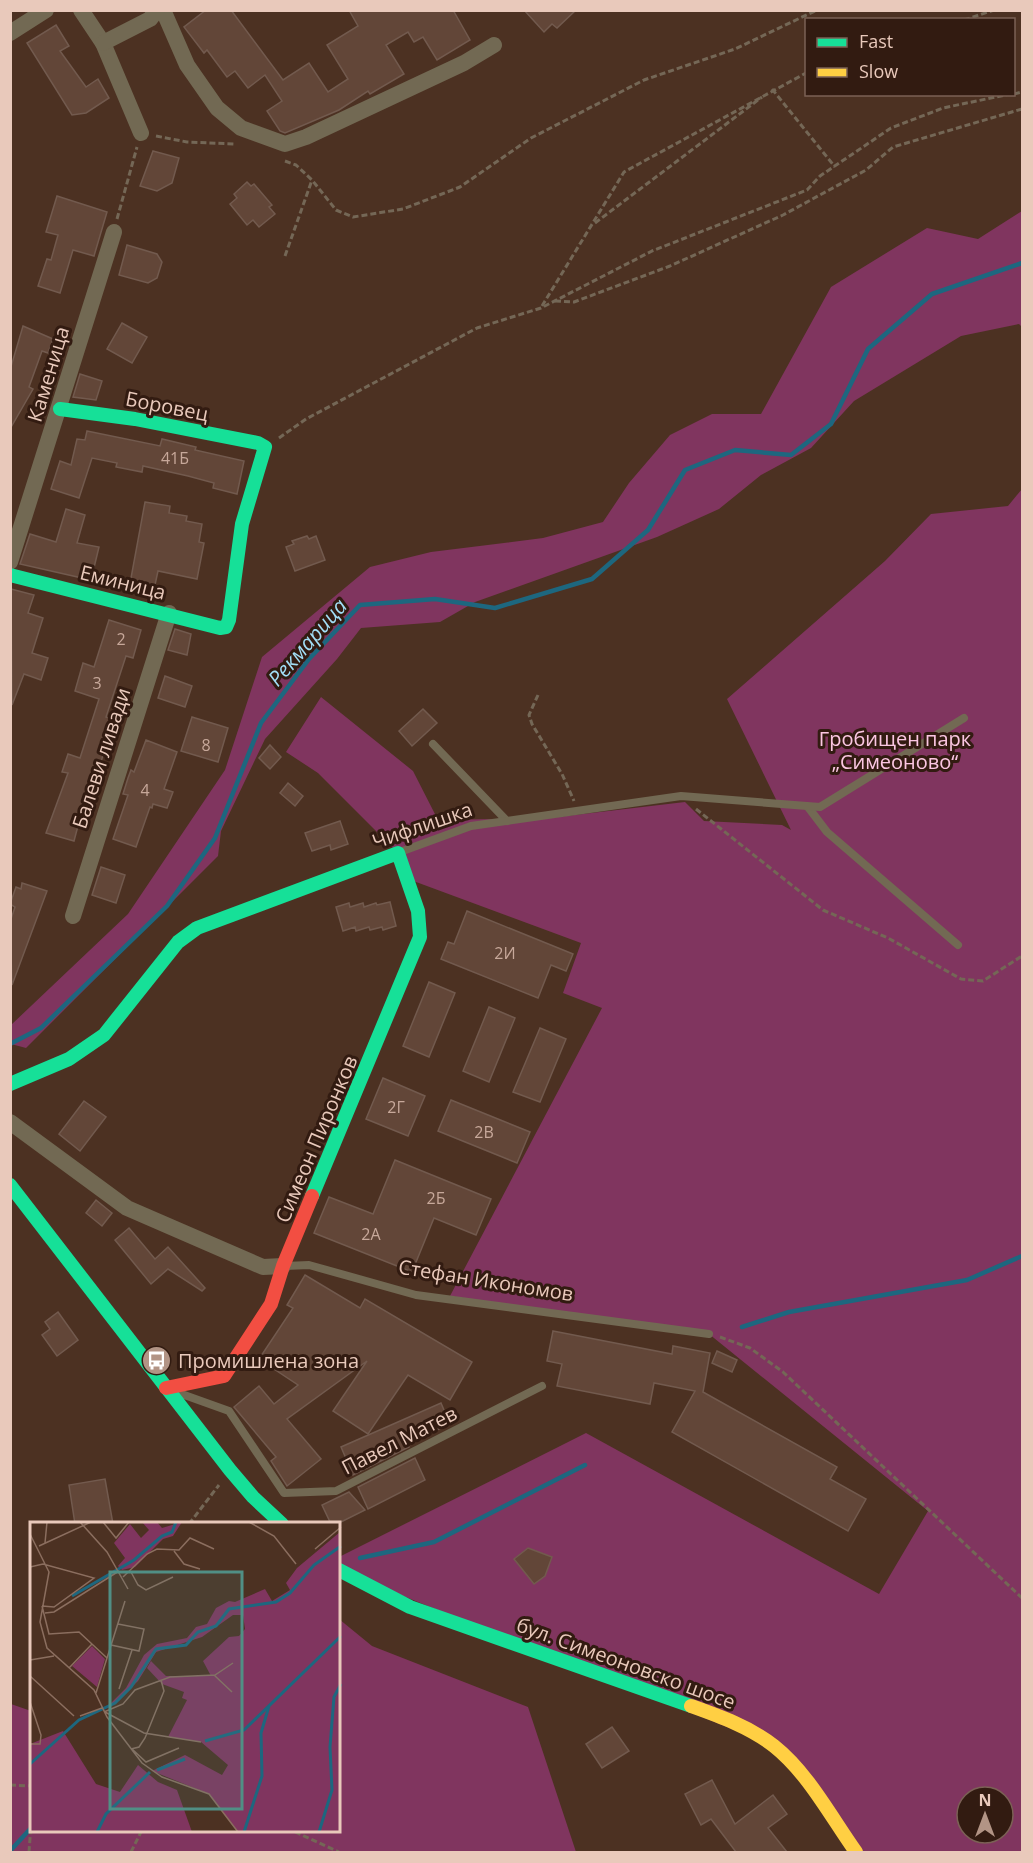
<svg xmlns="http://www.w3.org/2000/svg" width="1033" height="1863" viewBox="0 0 1033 1863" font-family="'Open Sans',sans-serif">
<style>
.green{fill:#80355f;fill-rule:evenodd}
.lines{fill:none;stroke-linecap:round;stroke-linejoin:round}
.stream{stroke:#1d677f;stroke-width:4.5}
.building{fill:#624638;stroke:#725a4e;stroke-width:1.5}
.path{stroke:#746756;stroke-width:3;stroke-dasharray:6 3;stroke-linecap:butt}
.lane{stroke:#726953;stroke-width:8}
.street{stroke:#726953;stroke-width:16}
.fast{stroke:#16e098;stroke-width:14}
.slow{stroke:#ffcf43;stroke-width:14}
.jam{stroke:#f24e42;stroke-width:14}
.labels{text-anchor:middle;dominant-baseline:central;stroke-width:6;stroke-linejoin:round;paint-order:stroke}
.number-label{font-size:16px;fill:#c7a89a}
.street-label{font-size:20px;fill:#e9c9bb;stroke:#321b11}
.park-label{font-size:20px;fill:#fbc6e2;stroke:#321b11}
.poi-label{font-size:20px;fill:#e9c9bb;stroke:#321b11;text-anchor:start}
.water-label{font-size:21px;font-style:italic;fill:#a2def6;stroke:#321b11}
.inset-river{fill:none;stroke:#1d677f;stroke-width:3}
.inset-road{fill:none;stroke:#8b6e5f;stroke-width:1.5}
.view{fill:#508f85;fill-opacity:0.15;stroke:#508f85;stroke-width:3}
.inset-edge{fill:none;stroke:#e9c9bb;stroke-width:3}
</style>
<rect width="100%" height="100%" fill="#4c3122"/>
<g class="green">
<path d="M1022 211V327L1019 324 961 336 854 401 811 448 761 475 719 509 657 537 475 602 440 622 361 628 337 659 265 739 221 831 218 856 26 1048 11 1044V1025L128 914 225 770 262 657 370 567 431 552 543 538 603 522 629 483 670 435 712 414H761L831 287 927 228 978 239Z"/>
<path d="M1022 489V1852H856L774 1746 339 1570V1557L586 1433 879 1594 928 1511 709 1334 450 1296 602 1008 563 993 581 943 408 879 397 852 318 773 286 752 321 697 413 771 438 820 549 818 685 802 704 821 782 825 791 830 727 699 885 561 931 514 1008 506ZM967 1797H1003V1833H967Z"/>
<path d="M339 1619 372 1646 528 1707 576 1852H11V1704L31 1711 32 1832H339Z"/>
</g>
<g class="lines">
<g class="stream">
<path d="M10 1044 41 1028 167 906 215 838 261 723 309 659 360 605 435 599 495 608 592 579 648 530 685 470 735 450 791 455 831 424 868 349 932 294 1022 263"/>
<path d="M742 1327 789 1312 967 1280 1022 1256"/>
<path d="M360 1558 434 1542 585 1465"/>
<path d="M10 1851 32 1827"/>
</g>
</g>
<g class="building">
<path d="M206 10H231L283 80 309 63 328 92 348 79 327 45 358 26 349 10H453L470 40 437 60 423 37 414 42 408 32 386 45 404 74 370 94 368 91 339 110 285 133 280 131 267 111 282 101 265 75 248 88 235 71 227 77 207 50 204 53 184 27Z"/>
<path d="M524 10H576L557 28 552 24 544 32Z"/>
<path d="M56 25 69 46 60 51 86 87 98 79 109 98 86 113 72 115 27 43Z"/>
<path d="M153 151 179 158 172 183 157 191 140 186Z"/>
<path d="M247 182 251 186 254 184 272 205 269 207 275 214 259 227 253 220 247 225 230 204 237 198 234 194Z"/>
<path d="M57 196 107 212 94 256 73 250 60 293 38 286 47 259 51 260 58 235 46 232Z"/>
<path d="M127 245 157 254 162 262 157 278 148 283 119 275Z"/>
<path d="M122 323 147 337 132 363 107 349Z"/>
<path d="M23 326 53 339 48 353 42 351 29 387 33 389 10 429V370Z"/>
<path d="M80 374 102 381 96 400 73 397Z"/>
<path d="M87 431 160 446 162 439 196 447 195 450 244 461 237 494 213 488 214 483 188 476 143 466 142 472 116 467 117 463 92 458 79 498 51 489 60 461 71 465 77 439 85 440Z"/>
<path d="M145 502 170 506 169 513 187 516 186 521 202 524 199 542 204 543 197 579 158 571 153 594 129 589Z"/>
<path d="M66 509 85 515 77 543 99 547 91 580 20 564 30 534 56 542Z"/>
<path d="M307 536 309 539 316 536 325 560 295 571 286 547 294 544 292 541Z"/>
<path d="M11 589 34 595 28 613 43 618 32 653 48 658 41 680 24 674 12 705Z"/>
<path d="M109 620 141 630 133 658 126 656 106 717 114 720 100 765 105 766 97 791 88 788 74 841 46 833 68 773 62 772 68 754 80 758 99 699 75 691 83 663 94 667Z"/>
<path d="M175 629 191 634 187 655 168 650Z"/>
<path d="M165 676 192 686 185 707 158 698Z"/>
<path d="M423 709 437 723 412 746 399 731Z"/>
<path d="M192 717 228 728 218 762 181 751Z"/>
<path d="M146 740 177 752 164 789 173 792 167 808 153 804 152 808 150 807 136 847 113 839 128 795 123 794 128 778 131 770 134 772Z"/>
<path d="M270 745 281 757 270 769 259 758Z"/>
<path d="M288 783 303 796 295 806 280 793Z"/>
<path d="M340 821 348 844 331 850 330 845 312 851 305 833Z"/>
<path d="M101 867 125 875 116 903 92 895Z"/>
<path d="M22 883 47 891 12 985 10 922 15 907 10 904 16 887 21 889Z"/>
<path d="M390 902 396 926 383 930 382 927 370 930 369 927 356 931 355 927 343 931 336 907 349 903 350 907 363 903 364 907 376 903 377 905Z"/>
<path d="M467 911 573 954 566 971 551 965 538 998 441 959 448 942 454 944Z"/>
<path d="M429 982 455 993 429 1057 403 1046Z"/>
<path d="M489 1007 515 1018 489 1082 463 1071Z"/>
<path d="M540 1028 566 1039 540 1102 513 1092Z"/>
<path d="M383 1078 425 1096 408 1136 366 1119Z"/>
<path d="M451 1100 530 1132 517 1163 438 1131Z"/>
<path d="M84 1101 106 1117 80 1151 59 1134Z"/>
<path d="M395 1160 491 1199 476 1235 434 1218 412 1272 314 1233 329 1197 373 1214Z"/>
<path d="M96 1200 112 1213 102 1226 86 1213Z"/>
<path d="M129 1228 155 1259 168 1247 205 1288 202 1291 168 1269 151 1284 115 1240Z"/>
<path d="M305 1275 360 1308 365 1299 472 1362 450 1400 408 1375 368 1434 333 1411 367 1361 287 1419 321 1459 287 1486 271 1461 276 1457 234 1407 259 1386 274 1404 298 1385 259 1359 293 1308 287 1305Z"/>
<path d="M58 1312 78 1340 57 1356 42 1335 50 1329 45 1322Z"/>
<path d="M553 1331 672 1354 673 1346 710 1353 703 1392 837 1467 830 1479 866 1499 848 1531 672 1432 695 1391 654 1383 650 1404 557 1386 562 1364 547 1361Z"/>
<path d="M717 1351 737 1360 732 1372 712 1363Z"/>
<path d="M441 1403 450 1424 407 1443 409 1447 353 1475 341 1447Z"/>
<path d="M415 1458 425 1480 368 1509 358 1487Z"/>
<path d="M105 1479 113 1524H75L69 1485Z"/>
<path d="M349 1492 365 1510 337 1524H331L322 1505Z"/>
<path d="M528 1548 552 1557 545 1576 534 1584 514 1559Z"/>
<path d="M612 1727 629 1751 602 1768 586 1744Z"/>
<path d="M712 1780 735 1824 773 1795 787 1814 768 1828 787 1852H736L711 1819 701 1825 685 1794Z"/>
</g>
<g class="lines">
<g class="path">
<path d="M964 20 994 10"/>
<path d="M772 89 835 167"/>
<path d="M1014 94 1022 92"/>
<path d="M156 136 187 142 236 144"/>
<path d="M285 161 296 165 312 180 336 210 353 217 403 209 460 187 531 138 644 80 735 49 817 10"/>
<path d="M117 219 137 147"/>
<path d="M595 223 762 97"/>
<path d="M285 256 312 180"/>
<path d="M555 301 574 302 670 266 783 215 866 170 893 147 1022 109"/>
<path d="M542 306 624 172 806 73"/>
<path d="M279 438 306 419 477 328 541 308 652 251 807 190 820 176 891 128 943 108 1010 94"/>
<path d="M538 695 529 715 532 724 562 774 574 801"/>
<path d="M696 809 823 910 888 938 961 979 983 981 1022 956"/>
<path d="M720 1337 750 1348 783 1372 1022 1598"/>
<path d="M189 1524 219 1485"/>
<path d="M10 1785 32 1786"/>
<path d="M295 1832 339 1852"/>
<path d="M29 1852 32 1811"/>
<path d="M131 1852 141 1832"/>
</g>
<g class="lane">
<path d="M433 744 507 821"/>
<path d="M808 807 827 832 958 945"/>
<path d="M400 852 471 826 681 796 820 807 964 718"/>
<path d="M285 1266 309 1265 416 1295 709 1334"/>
<path d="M176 1392 229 1411 284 1493 336 1491 542 1386"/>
</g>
<g class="street">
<path d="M81 10 103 43 141 133"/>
<path d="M163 10 187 65 217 108 241 128 285 144 306 137 464 63 494 45"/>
<path d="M10 33 46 10"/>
<path d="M103 43 150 19 157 10"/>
<path d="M10 562 114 232"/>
<path d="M73 916 169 613"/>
<path d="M10 1122 127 1208 263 1267 283 1266"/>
</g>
<g class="fast">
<path d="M10 575 220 628 226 627 229 620 242 524 265 447 258 443 135 419 60 409"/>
<path d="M10 1084 69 1059 104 1035 178 942 197 928 398 853 418 911 420 937 312 1196"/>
<path d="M10 1185 230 1470 253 1497 282 1524"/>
<path d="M339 1570 410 1607 691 1706"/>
</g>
<path class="slow" d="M691 1706C719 1716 750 1727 774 1746 808 1773 831 1817 856 1852"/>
<path class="jam" d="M166 1388 224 1376 271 1304 283 1266 312 1196"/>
</g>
<defs>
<symbol id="bus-disc" viewBox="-11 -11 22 22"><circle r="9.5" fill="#b29485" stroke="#321b11"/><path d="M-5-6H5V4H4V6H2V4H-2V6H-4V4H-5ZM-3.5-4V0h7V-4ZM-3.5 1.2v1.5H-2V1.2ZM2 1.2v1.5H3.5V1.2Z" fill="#fff"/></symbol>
</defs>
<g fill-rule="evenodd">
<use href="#bus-disc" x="140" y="1344" width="33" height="33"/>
</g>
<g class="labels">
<g class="number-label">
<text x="175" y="458">41Б</text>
<text x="121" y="639">2</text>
<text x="97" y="683">3</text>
<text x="206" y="745">8</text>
<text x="145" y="790">4</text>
<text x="505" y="953">2И</text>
<text x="396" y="1107">2Г</text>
<text x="484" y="1132">2В</text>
<text x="436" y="1198">2Б</text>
<text x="371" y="1234">2А</text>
</g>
<g class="street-label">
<text transform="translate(48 374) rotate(-73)">Каменица</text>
<text transform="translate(167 406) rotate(11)">Боровец</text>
<text transform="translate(123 582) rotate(14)">Еминица</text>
<text transform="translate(101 758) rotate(-72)">Балеви ливади</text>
<text transform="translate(422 825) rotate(-19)">Чифлишка</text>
<text transform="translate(316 1139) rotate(-67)">Симеон Пиронков</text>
<text transform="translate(486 1280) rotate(9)">Стефан Икономов</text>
<text transform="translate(399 1440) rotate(-27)">Павел Матев</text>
<text transform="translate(626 1663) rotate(20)">бул. Симеоновско шосе</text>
</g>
<g class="park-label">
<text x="895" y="738">Гробищен парк<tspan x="895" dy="23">„Симеоново“</tspan></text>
</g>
<g class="poi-label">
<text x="178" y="1360">Промишлена зона</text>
</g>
<g class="water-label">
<text transform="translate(307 642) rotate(-49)">Рекмарица</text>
</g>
</g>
<g transform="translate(30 1522)">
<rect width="310" height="310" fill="#4c3122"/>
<path d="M112 0H127L132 6 152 0 143 14 133 17 105 45 92 48 88 44 95 36 84 21 100 2 111 16 119 8ZM310 10V310H208L179 272 122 249 155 233 192 253 198 243 171 220 138 215 157 178 152 176 154 170 132 162 117 146 121 139 136 154H181L173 139 199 115 209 114 215 107 213 93H203L172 115 126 130 108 159 83 183 81 181 96 166 114 133 127 122 157 116 166 105 177 102 186 86 199 79 205 80 235 67 242 79 260 68 256 61 267 46ZM62 124 75 137 67 165 42 144ZM33 209 66 262 90 270 108 243 128 260 147 268 162 310H0V222Z" fill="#80355f"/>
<path class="inset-river" d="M42 74 104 38 132 14 142 10 146 0M175 219 214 208 311 114M0 242 49 198 85 181 101 165 126 127 156 123 168 110 186 104 199 87 246 80 260 71 284 43 311 24M127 248 155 237M67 310 76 292 120 250M214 310 232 254 231 211 239 184M289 310 302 268 300 225 304 175 311 162"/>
<path class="inset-road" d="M50 0 77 30 98 67M73 0 86 16 99 0M219 0 244 14 266 42M0 12 19 50 10 100 17 126 64 168 77 195 112 241 132 255 179 272 208 310M15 21 17 0M9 24 61 0M285 27 311 5M144 29 154 42 170 47M0 45 13 42 64 56 24 85 12 84M101 50 108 63 116 68 143 55M93 55 117 32 127 27 149 28 160 16 184 27M12 84 19 112 49 110 77 136M15 91 24 90 89 49M81 123 109 129 114 107 88 102M0 138 24 134M39 146 62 122M184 153 202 170M0 154 44 194M89 167 102 128M66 171 95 79M0 180 11 213 10 222H0M74 190 93 182 105 168 140 155 185 153 203 141M75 190 114 211 171 220M50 194 72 186M101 227 109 225 115 216 134 169 131 158M102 227 116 240 149 226"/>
<path class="view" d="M80 50H212V287H80Z"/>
<rect width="310" height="310" class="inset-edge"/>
</g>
<rect width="1033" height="1863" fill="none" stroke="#e9c9bb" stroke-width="24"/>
<rect x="805" y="18" width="210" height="78" fill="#321b11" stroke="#7b6155" stroke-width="1.5"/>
<rect x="817" y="38" width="30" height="9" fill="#16e098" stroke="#7b6155" stroke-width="1.5"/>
<text x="859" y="48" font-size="18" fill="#e9c9bb">Fast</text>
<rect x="817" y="68" width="30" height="9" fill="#ffcf43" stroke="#7b6155" stroke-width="1.5"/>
<text x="859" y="78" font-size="18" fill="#e9c9bb">Slow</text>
<g transform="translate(985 1815)"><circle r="28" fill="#321b11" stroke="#7b6155" stroke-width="1.5"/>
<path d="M0-4.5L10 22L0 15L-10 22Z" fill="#b29485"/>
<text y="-9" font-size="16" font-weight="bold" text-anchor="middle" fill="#e9c9bb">N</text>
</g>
</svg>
